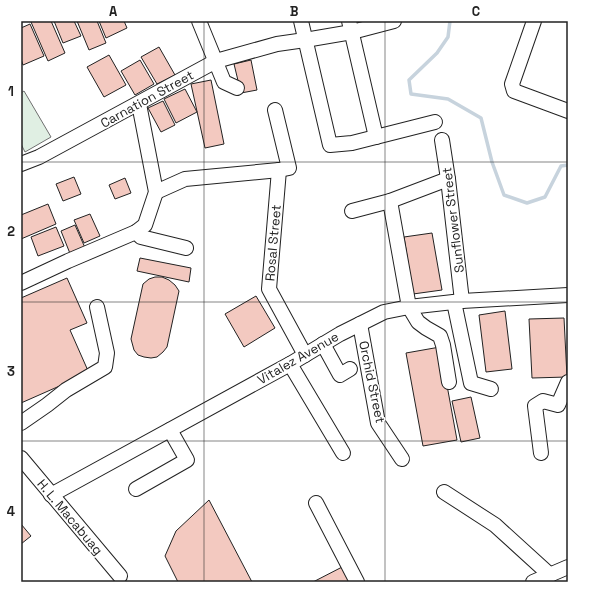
<svg xmlns="http://www.w3.org/2000/svg" width="589" height="603" viewBox="0 0 589 603" font-family="'Space Grotesk',sans-serif">
<style>
.green{fill:#e0efe3;stroke:#6f6f6f}
.lines{fill:none;stroke-linecap:round;stroke-linejoin:round}
.stream{stroke:#c7d3dd;stroke-width:3.5}
.building{fill:#f3c9c0;stroke:#222}
.minor-casing{stroke:#222;stroke-width:16}
.minor{stroke:#fff;stroke-width:14}
.grid{fill:none;stroke:#222;stroke-width:1;stroke-opacity:0.55}
.labels{text-anchor:middle;dominant-baseline:central;stroke-width:3;stroke-linejoin:round;paint-order:stroke}
.street-label{font-size:13px;fill:#222;stroke:#fff}
.neatline{fill:none;stroke:#222;stroke-width:1.5}
.grid-label{font-size:13px;text-anchor:middle;font-weight:bold;fill:#222}
</style>
<rect width="100%" height="100%" fill="#fff"/>
<path class="green" d="M24 91 51 137 25 152 21 144V93Z"/>
<g class="lines">
<path class="stream" d="M450 21 448 37 437 53 409 80 411 94 448 99 481 118 492 162 504 195 527 203 545 197 561 166 568 165"/>
</g>
<g class="building">
<path d="M33 21H51L65 53 48 61 31 22Z"/>
<path d="M54 21H74L81 36 63 43Z"/>
<path d="M77 21H97L106 43 89 50Z"/>
<path d="M99 21H124L127 28 106 38Z"/>
<path d="M30 24 44 56 23 65 21 59V28Z"/>
<path d="M159 47 175 75 157 84 141 57Z"/>
<path d="M109 55 126 85 104 97 87 67Z"/>
<path d="M140 60 154 84 135 95 121 71Z"/>
<path d="M251 60 257 90 241 93 234 64Z"/>
<path d="M211 80 224 144 205 148 191 84Z"/>
<path d="M185 89 197 112 176 123 164 99Z"/>
<path d="M163 101 175 125 161 132 148 108Z"/>
<path d="M74 177 81 194 63 201 56 184Z"/>
<path d="M125 178 131 193 115 199 109 185Z"/>
<path d="M48 204 56 224 21 239V215Z"/>
<path d="M90 214 100 236 84 243 74 220Z"/>
<path d="M75 225 86 250 71 256 61 231Z"/>
<path d="M56 227 64 246 38 256 31 237Z"/>
<path d="M432 233 442 290 413 294 404 237Z"/>
<path d="M140 258 191 268 189 282 137 271Z"/>
<path d="M155 277H162L169 280 175 285 179 291 167 347 163 352 157 357 151 358 144 357 138 355 134 350 131 339 143 284 149 279Z"/>
<path d="M67 278 87 323 70 330 89 373 21 403V298Z"/>
<path d="M256 296 275 328 244 347 225 314Z"/>
<path d="M505 311 512 369 486 372 479 315Z"/>
<path d="M564 318 567 377 532 378 529 319Z"/>
<path d="M440 347 457 440 423 446 406 353Z"/>
<path d="M471 397 480 438 461 442 452 401Z"/>
<path d="M209 500 252 582H178L165 556 176 531Z"/>
<path d="M21 524 31 536 21 544Z"/>
<path d="M346 565 355 582H313Z"/>
</g>
<g class="lines">
<defs>
<g id="minor">
<path d="M199 21 224 82 237 88"/>
<path d="M301 21 330 145 352 143 435 122"/>
<path d="M349 21 376 137"/>
<path d="M534 21 512 84 514 91 568 111"/>
<path d="M442 140 448 179 462 301"/>
<path d="M21 164 39 157 216 61 277 44 305 40 352 32 394 21"/>
<path d="M279 170 269 289 305 355"/>
<path d="M156 192 185 179 279 170 289 168 275 110"/>
<path d="M390 201 409 307 418 322 426 328 440 336 443 345 449 382"/>
<path d="M352 211 390 201 448 179"/>
<path d="M136 232 141 237 186 248"/>
<path d="M21 283 68 261 136 232 145 225 156 192 139 104"/>
<path d="M454 302 471 383 491 389"/>
<path d="M360 324 378 423 402 459"/>
<path d="M323 344 340 375 350 369"/>
<path d="M290 364 343 453"/>
<path d="M21 423 47 405 66 390 105 367 107 353 97 307"/>
<path d="M541 453 535 406 543 401 558 405 568 382"/>
<path d="M21 458 120 576"/>
<path d="M136 489 187 460 170 430"/>
<path d="M444 492 495 525 550 575"/>
<path d="M51 495 290 364 340 334 384 312 409 307 462 301 568 295"/>
<path d="M316 503 357 582"/>
<path d="M533 582 568 567"/>
</g>
</defs>
<use href="#minor" class="minor-casing"/>
<use href="#minor" class="minor"/>
</g>
<path class="grid" d="M204 21V582M385 21V582M21 162H568M21 302H568M21 441H568"/>
<g class="labels">
<g class="street-label">
<text transform="translate(147 99) rotate(-29)">Carnation Street</text>
<text transform="translate(453 220) rotate(-97)">Sunflower Street</text>
<text transform="translate(273 243) rotate(-85)">Rosal Street</text>
<text transform="translate(298 358) rotate(-30)">Vitalez Avenue</text>
<text transform="translate(372 382) rotate(78)">Orchid Street</text>
<text transform="translate(70 517) rotate(50)">H. L. Macabuag</text>
</g>
</g>
<rect width="589" height="603" fill="none" stroke="#ffffff" stroke-width="44"/>
<rect x="22" y="22" width="545" height="559" class="neatline"/>
<g class="grid-label">
<text x="113" y="16">A</text>
<text x="294" y="16">B</text>
<text x="476" y="16">C</text>
<text x="11" y="96">1</text>
<text x="11" y="236">2</text>
<text x="11" y="376">3</text>
<text x="11" y="516">4</text>
</g>
</svg>
